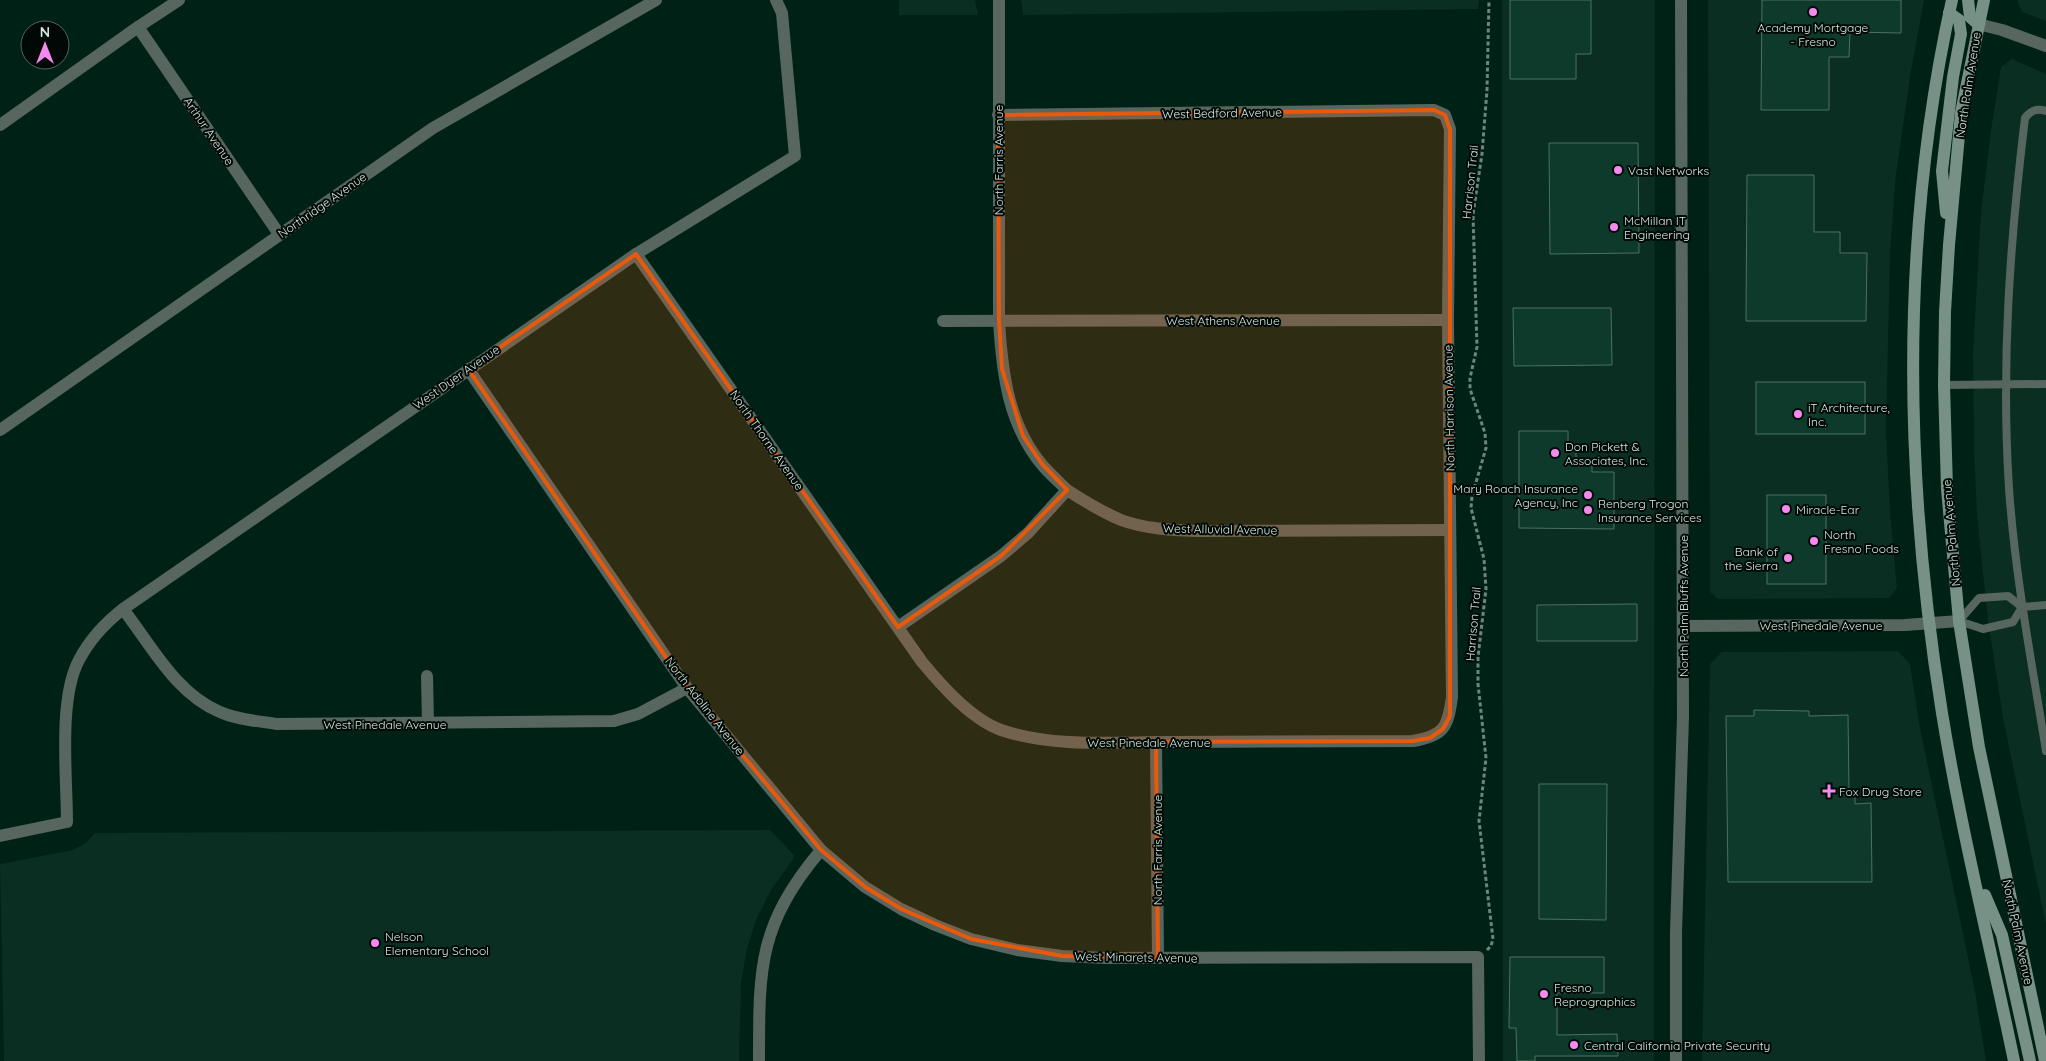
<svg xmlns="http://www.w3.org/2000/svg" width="2046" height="1061" viewBox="0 0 2046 1061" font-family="Quicksand,sans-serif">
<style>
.built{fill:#0a2e21}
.building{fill:#0e3a2b;stroke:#4c7161}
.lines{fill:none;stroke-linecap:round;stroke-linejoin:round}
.path{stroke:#6c867c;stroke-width:3;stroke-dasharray:4 2.5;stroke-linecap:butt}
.lane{stroke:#57665f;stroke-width:8}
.street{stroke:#57665f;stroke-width:12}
.secondary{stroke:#789186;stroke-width:12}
.marked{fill:#e8590c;fill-opacity:0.2;stroke:#e8590c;stroke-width:4;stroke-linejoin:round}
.poi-dot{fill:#f589ee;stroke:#000905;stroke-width:2}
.labels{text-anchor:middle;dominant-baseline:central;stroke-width:4;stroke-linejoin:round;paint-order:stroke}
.poi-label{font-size:12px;fill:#d6e9e0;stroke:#000905;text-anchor:start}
.street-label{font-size:12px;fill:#d6e9e0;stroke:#000905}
</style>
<rect width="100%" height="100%" fill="#002216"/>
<g class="built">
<path d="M899 0H975L978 15H899Z"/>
<path d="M1021 0H1479L1478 9 1023 15Z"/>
<path d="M1502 0H1655L1654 1061H1503Z"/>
<path d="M1708 0H1924L1911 71 1896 174 1890 252 1886 432 1890 512 1897 588 1889 598 1718 599 1710 592Z"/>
<path d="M2017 0H2046V21L2022 12Z"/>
<path d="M2012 59 2046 74V925L2003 718 1988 620 1977 516 1974 449 1973 353 1981 212 1991 130 2001 67Z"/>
<path d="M1898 651 1910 664 1920 728 1975 991 1986 1061H1702L1710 664 1722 652Z"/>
<path d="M770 830 794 855V858L771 890 757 918 747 948 741 983 739 1061H4L0 864 73 850 86 843 95 833Z"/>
</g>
<g class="building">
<path d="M1510 0H1591V54H1576V79H1510Z"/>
<path d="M1762 0H1901V33L1850 32 1849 57H1829V110H1761Z"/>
<path d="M1549 143H1638L1639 253 1550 254Z"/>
<path d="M1747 175H1814V232H1840V253H1867L1866 321H1746Z"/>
<path d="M1513 308H1611L1612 365 1514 366Z"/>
<rect x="1756" y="382" width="109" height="52"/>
<path d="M1519 431H1568V450H1576V461H1592V472H1614V529L1519 528Z"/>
<rect x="1767" y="495" width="59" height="89"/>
<path d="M1637 604V641H1537V605Z"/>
<path d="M1754 710 1809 711V716L1848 715 1849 790H1855V804L1871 803 1872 882H1728L1726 716H1754Z"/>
<path d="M1539 784H1607L1606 920 1539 919Z"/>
<path d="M1510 957H1604V993H1557V1035L1617 1034 1618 1056H1535V1061H1517L1516 1028H1509Z"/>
</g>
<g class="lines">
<path class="path" d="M1487 950 1491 946 1493 939 1479 821 1486 758 1478 684V657L1486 589 1484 559 1471 508 1472 496 1486 448 1485 433 1470 389V378L1477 347 1473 214 1482 154 1487 90 1489 0"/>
<g class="lane">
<path d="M2046 111C2037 108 2031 110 2025 118 2010 241 2001 364 2009 488 2015 576 2032 664 2046 751"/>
<path d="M1944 385 2046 384"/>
<path d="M2022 607 2013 622 1983 629 1959 621 1979 598 2008 596 2022 607 2046 605"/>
</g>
<g class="street">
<path d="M999 0V321C1002 372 1008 425 1043 466 1050 474 1059 482 1067 490"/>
<path d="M1978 24 2002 30 2046 46"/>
<path d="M138 27 279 234"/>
<path d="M0 125 138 27 179 0"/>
<path d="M636 254 922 662C942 686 971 719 1001 730 1055 748 1115 742 1171 742 1251 742 1332 741 1413 741 1444 736 1448 727 1452 697L1448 320 1450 129 1445 115 1434 110 998 115"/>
<path d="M943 321 1448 320"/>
<path d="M468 369 687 688 821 850 865 887 901 909 935 925 971 939 1017 950 1062 956 1105 958 1478 957 1479 1061"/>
<path d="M0 430 433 128 656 0"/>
<path d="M123 609C151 645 176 694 220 712 238 720 258 721 277 724L614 721 638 714 687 688"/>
<path d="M1683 626 1905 625 1959 621"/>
<path d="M898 627 1001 556 1028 533 1067 490C1084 501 1102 512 1121 520 1145 529 1173 530 1198 531L1450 530"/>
<path d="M427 676 428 724"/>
<path d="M1156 742 1158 958"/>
<path d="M0 836 67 822C67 778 58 699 79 660 90 639 105 623 123 609L636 254 795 156 782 13 776 0"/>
<path d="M759 1061C759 968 758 925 821 850"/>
<path d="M1676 1061V932L1683 717 1681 0"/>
</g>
<g class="secondary">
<path d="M1952 0C1900 234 1904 477 1942 713 1961 830 1990 945 2014 1061"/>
<path d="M1968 0 1970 17 1978 24"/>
<path d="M1984 0 1961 113 1949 245 1945 312 1944 385 1947 489 1959 621 1979 747 2045 1061"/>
<path d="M1946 213 1942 171 1953 77 1961 34 1959 20 1949 13"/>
<path d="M1985 895 2002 935 2030 1061"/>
</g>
</g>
<path class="marked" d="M1434 110 1445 115 1450 129V716L1443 729 1430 738 1413 741 1156 742 1158 958 1062 956 971 939 901 909 865 887 821 850 687 688 468 369 636 254 898 627 1001 556 1067 490 1042 464 1023 436 1002 369 999 321 998 115Z"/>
<g class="poi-dot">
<circle cx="1813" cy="12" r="5"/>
<circle cx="1618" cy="170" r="5"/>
<circle cx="1614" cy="227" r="5"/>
<circle cx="1798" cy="414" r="5"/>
<circle cx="1555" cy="453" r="5"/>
<circle cx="1588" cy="495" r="5"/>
<circle cx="1786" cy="509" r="5"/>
<circle cx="1588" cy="510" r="5"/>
<circle cx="1814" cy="541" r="5"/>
<circle cx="1788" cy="558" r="5"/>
<path d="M1826.5 783.5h5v5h5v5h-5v5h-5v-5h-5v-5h5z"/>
<circle cx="375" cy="943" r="5"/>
<circle cx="1544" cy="994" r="5"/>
<circle cx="1574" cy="1045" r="5"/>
</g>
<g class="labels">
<g class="poi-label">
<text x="1813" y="27" text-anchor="middle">Academy Mortgage<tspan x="1813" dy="14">- Fresno</tspan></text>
<text x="1628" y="170">Vast Networks</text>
<text x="1624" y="220">McMillan IT<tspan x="1624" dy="14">Engineering</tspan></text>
<text x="1808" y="407">iT Architecture,<tspan x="1808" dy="14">Inc.</tspan></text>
<text x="1565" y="446">Don Pickett &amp;<tspan x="1565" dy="14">Associates, Inc.</tspan></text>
<text x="1578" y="488" text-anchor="end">Mary Roach Insurance<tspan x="1578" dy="14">Agency, Inc</tspan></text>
<text x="1598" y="503">Renberg Trogon<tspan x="1598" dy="14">Insurance Services</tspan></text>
<text x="1796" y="509">Miracle-Ear</text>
<text x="1824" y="534">North<tspan x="1824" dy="14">Fresno Foods</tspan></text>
<text x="1778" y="551" text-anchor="end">Bank of<tspan x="1778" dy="14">the Sierra</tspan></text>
<text x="1839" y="791">Fox Drug Store</text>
<text x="385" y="936">Nelson<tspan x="385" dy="14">Elementary School</tspan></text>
<text x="1554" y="987">Fresno<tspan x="1554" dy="14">Reprographics</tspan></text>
<text x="1584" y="1045">Central California Private Security</text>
</g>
<g class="street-label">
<text transform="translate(1968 85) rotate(-81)">North Palm Avenue</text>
<text transform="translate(1222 113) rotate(-1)">West Bedford Avenue</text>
<text transform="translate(209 131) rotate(56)">Arthur Avenue</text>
<text transform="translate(998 160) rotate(-90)">North Farris Avenue</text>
<text transform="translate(1470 182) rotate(-84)">Harrison Trail</text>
<text transform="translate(322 205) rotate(-35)">Northridge Avenue</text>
<text x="1223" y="320">West Athens Avenue</text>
<text transform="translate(456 377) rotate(-35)">West Dyer Avenue</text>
<text transform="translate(1449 408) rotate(-91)">North Harrison Avenue</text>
<text transform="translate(767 440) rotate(55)">North Thorne Avenue</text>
<text transform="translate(1220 529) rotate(1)">West Alluvial Avenue</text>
<text transform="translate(1951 533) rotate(-95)">North Palm Avenue</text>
<text transform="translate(1683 606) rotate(-90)">North Palm Bluffs Avenue</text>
<text transform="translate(1473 624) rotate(-85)">Harrison Trail</text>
<text x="1821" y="625">West Pinedale Avenue</text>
<text transform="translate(705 706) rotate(52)">North Adoline Avenue</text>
<text x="385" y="724">West Pinedale Avenue</text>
<text x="1149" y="742">West Pinedale Avenue</text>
<text transform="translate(1157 850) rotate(-90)">North Farris Avenue</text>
<text transform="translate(2018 932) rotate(78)">North Palm Avenue</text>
<text transform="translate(1136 957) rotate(1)">West Minarets Avenue</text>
</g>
</g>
<g transform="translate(45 45)"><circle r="24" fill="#000905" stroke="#56635d"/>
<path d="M0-4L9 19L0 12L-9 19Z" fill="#f589ee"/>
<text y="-8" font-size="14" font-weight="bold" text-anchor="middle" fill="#d6e9e0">N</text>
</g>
</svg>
